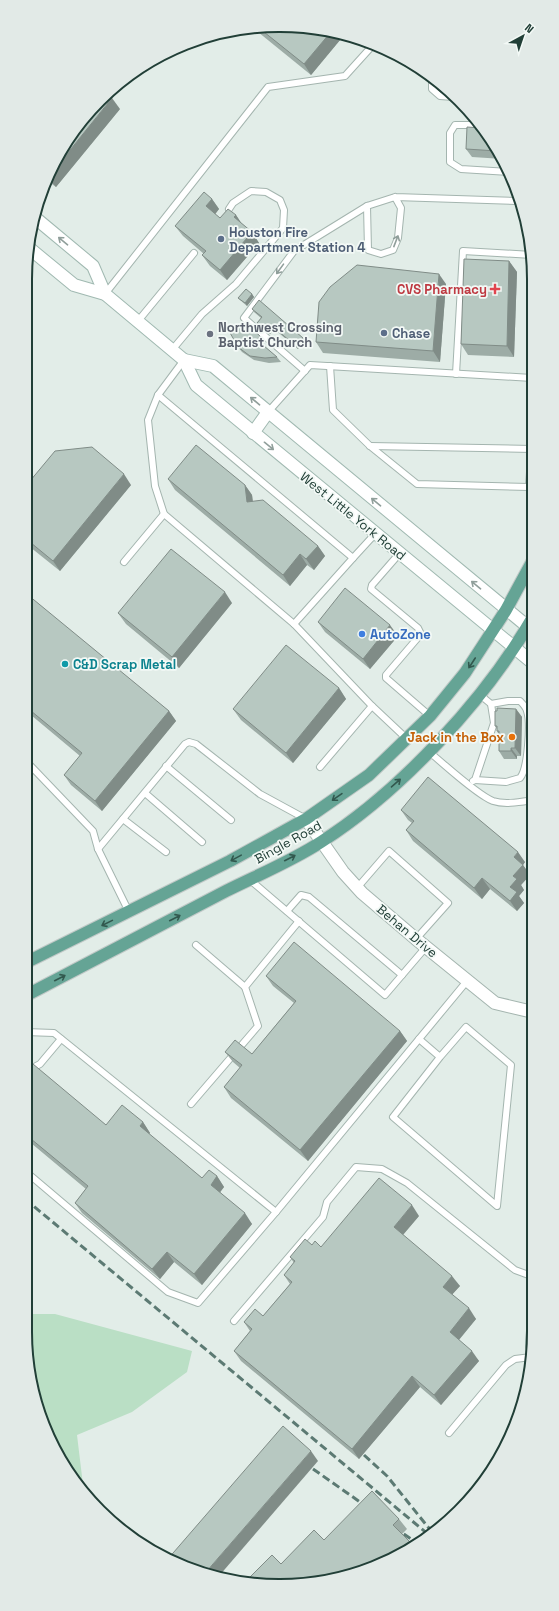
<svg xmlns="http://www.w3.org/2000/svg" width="559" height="1611" viewBox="0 0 559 1611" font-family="'Space Grotesk',sans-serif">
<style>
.green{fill:#badfc5}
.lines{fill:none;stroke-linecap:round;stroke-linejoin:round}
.lane-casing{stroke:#a4b5af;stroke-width:8}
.street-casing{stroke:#a4b5af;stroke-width:14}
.secondary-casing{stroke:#a0b9b1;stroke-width:14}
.primary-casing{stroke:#c1c9c7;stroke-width:14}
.lane{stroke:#fff;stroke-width:6}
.street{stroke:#fff;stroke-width:12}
.secondary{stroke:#fff;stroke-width:12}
.primary{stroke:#65a495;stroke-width:12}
.rail{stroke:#5c7a73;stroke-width:3;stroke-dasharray:8 4;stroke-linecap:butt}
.wall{fill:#9daca6}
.shaded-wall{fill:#808c87}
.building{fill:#b7c8c1;stroke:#808c87}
.oneway{stroke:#909f9b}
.oneway2{stroke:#32584e}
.service-dot{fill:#5c6f8a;stroke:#f3f9f6;stroke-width:1.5}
.health-dot{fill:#e0444e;stroke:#f3f9f6;stroke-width:1.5}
.worship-dot{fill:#6b7280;stroke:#f3f9f6;stroke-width:1.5}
.shop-dot{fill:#3f7fe0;stroke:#f3f9f6;stroke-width:1.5}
.culture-dot{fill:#0f9aa8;stroke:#f3f9f6;stroke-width:1.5}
.food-dot{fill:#e8710a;stroke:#f3f9f6;stroke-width:1.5}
.labels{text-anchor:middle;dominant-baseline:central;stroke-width:3.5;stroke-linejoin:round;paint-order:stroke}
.service-label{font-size:13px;font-weight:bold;fill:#4e5e75;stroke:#f3f9f6;text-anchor:start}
.health-label{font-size:13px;font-weight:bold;fill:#be3a42;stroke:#f3f9f6;text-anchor:end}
.worship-label{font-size:13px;font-weight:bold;fill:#5b616d;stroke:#f3f9f6;text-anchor:start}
.street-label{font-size:13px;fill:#213f37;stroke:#f3f9f6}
.shop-label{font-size:13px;font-weight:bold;fill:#366cbe;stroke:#f3f9f6;text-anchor:start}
.culture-label{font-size:13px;font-weight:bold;fill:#0d838f;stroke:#f3f9f6;text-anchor:start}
.food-label{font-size:13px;font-weight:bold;fill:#c56008;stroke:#f3f9f6;text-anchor:end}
.rim{fill:none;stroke:#213f37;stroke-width:2}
</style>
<rect width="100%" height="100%" fill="#e2ede8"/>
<path class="green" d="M25 1314H55L192 1351 187 1372 132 1412 77 1435 84 1493 44 1429 25 1332Z"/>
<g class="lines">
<defs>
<g id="lane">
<path d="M432 80V89L440 96 453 97"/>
<path d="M480 125H455L450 133V162L461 169 509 172"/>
<path d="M395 197 401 208 398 238 393 250 381 254 368 250 367 206 395 197 518 201"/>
<path d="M105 294 268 87 345 76 373 45"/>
<path d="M138 321 194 253"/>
<path d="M172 350 202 314 236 284 283 228 284 210 280 200 266 192 251 191 233 203 229 209"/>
<path d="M184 360 158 395 148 420 155 486 164 514 294 624 372 706 406 738"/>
<path d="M330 366 333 410 370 446 417 484 529 487 532 442"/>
<path d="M305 371 244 318 294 251 367 206"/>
<path d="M456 374 463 251 532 255"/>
<path d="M158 395 353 558 375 534"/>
<path d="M268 412 310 365 532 378"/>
<path d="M370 446 532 449"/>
<path d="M399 554 372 585 371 589 418 628 421 634 386 675V678L430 716"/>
<path d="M124 562 164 514"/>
<path d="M294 624 353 558"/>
<path d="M428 751C443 763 477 795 493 801 505 805 520 802 533 800"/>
<path d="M25 760 93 831 98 849 129 912"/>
<path d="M166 766 231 820"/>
<path d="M320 767 372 706"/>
<path d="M475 780 506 782 520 778C528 769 531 723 527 711 526 707 523 704 520 701H508L491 704"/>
<path d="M473 781 475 780 494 723 491 704 479 694"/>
<path d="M145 793 202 842"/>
<path d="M123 819 166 852"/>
<path d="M98 849 185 744 189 742 196 744 260 794 306 819"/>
<path d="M249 879 385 995 426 947"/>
<path d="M357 888 389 851 448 903 416 939"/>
<path d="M287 911 301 895 309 897 402 975"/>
<path d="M196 945 245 987"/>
<path d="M25 1032 54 1033 276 1212 198 1303 168 1292 25 1171"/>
<path d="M419 1039 440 1057 466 1027 511 1065 497 1206 393 1117 440 1057"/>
<path d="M25 1072 40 1064 61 1039"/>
<path d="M191 1104 258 1026 245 987 299 921"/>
<path d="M276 1212 467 981"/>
<path d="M234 1321 323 1217 327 1202 356 1167 382 1169 407 1183 515 1270 534 1277"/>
<path d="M449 1433 506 1365 515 1359 531 1357"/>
</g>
<path id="street" d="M306 819 343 872 362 893 416 939 495 1003 533 1012"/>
<g id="secondary">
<path d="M33 216 93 266 105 294"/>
<path d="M29 248 74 285 105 294 184 360 196 385 533 663"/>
<path d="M184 360 213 366 533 631"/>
<path d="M253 433 268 412"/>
<path d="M532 1346 534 1315"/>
</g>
<g id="primary">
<path d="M25 963 230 861 306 819 369 775 430 716 465 673 506 610 532 562"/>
<path d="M25 996C92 961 159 926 226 891 258 875 292 861 321 842 401 791 486 699 533 617"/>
</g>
</defs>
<use href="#lane" class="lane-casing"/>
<use href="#street" class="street-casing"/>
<use href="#secondary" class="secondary-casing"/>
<use href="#primary" class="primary-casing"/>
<use href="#lane" class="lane"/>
<use href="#street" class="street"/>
<use href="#secondary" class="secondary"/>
<use href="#primary" class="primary"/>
<g class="rail">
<path d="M25 1199 429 1535"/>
<path d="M364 1455 387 1476 432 1532"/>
<path d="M313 1469 370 1509"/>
<path d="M394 1527 418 1544"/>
</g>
</g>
<g class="wall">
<path d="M253 28 345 34 311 75Z"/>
<path d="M120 109 56 187 49 182 77 125Z"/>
<path d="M482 128 503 159 472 157 466 149Z"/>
<path d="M212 199 219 209 215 214 220 218 236 215 242 224 252 232 259 243 227 280 210 266 202 255 204 254 183 236 175 226Z"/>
<path d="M509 261 517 272 514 357 468 355 461 344Z"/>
<path d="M446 284 440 362 323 353 316 342Z"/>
<path d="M252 294 254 297 247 306 240 300 238 298Z"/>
<path d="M252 309 305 341 298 349 274 329 270 334 259 325 257 323 261 318 254 312Z"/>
<path d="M247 331 260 336 264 341 261 344 277 357 281 362 269 363 254 360 242 352 238 347Z"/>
<path d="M168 479 245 485 252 495 253 502 318 546 325 556 314 570 307 565 290 586 175 490Z"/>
<path d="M131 485 60 571 25 543V487Z"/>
<path d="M25 599 169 711 176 721 102 811 71 785 64 775 80 756 25 710Z"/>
<path d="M232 603 179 668 126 624 118 613Z"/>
<path d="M318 622 398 636 370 669 325 632Z"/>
<path d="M339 688 346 699 293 763 241 720 233 709Z"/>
<path d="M516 709 522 717 521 756H517V759H504L499 751V735L497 731V729L495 726 497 711Z"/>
<path d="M401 810 525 862 523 865 530 875 521 885 524 890 519 896 524 903 517 911 490 889 482 899 413 841 406 830 412 823 408 820Z"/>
<path d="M266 976 400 1031 407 1041 308 1161 231 1098 224 1087 240 1068 233 1062 225 1052 252 1054 294 1003 273 986Z"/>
<path d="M25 1074 106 1125 143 1122 150 1133 149 1134 202 1178 217 1176 224 1187 220 1192 252 1224 202 1285 174 1262 160 1279 82 1213 75 1203 86 1189 25 1138Z"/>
<path d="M419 1216 403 1235 460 1286 452 1294 476 1319 459 1340 479 1361 441 1405 420 1387 359 1459 241 1361 234 1351 250 1331 244 1322 263 1316 290 1284 284 1275 294 1263 290 1257 312 1245 321 1247Z"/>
<path d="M399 1519 407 1529 402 1534 345 1577 248 1584 246 1581 281 1564 324 1540Z"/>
</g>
<g class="shaded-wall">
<path d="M330 33 345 34 311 75 304 64Z"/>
<path d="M112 98 120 109 56 187 50 180 58 165Z"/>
<path d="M212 199 219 209 213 217 206 206Z"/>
<path d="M236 215 243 226 234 217Z"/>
<path d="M252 232 259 243 227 280 220 270Z"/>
<path d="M509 261 517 272 514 357 507 346Z"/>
<path d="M439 274 446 284 440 362 433 351Z"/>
<path d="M252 294 254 297 247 306 245 303Z"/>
<path d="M272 326 274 329 270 334 268 331Z"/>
<path d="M260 336 264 341 261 345 257 340Z"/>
<path d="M303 338 305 341 298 349 296 346Z"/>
<path d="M124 474 131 485 60 571 53 561Z"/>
<path d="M245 485 252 495 254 513 247 502Z"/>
<path d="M318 546 325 556 314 570 306 559Z"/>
<path d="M300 554 307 565 290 586 283 575Z"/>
<path d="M225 592 232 603 179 668 172 657Z"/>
<path d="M390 625 398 636 370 669 363 659Z"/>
<path d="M339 688 346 699 293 763 286 753Z"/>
<path d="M516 709 522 717 521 756 515 748Z"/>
<path d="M169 711 176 721 102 811 95 801Z"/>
<path d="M511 748 517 756V759L511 751Z"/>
<path d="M518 852 525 862 523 865 530 875 521 885 524 890 519 896 524 903 517 911 510 901V887L513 876 514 857Z"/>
<path d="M482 878 490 889 482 899 474 888Z"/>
<path d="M400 1031 407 1041 308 1161 300 1150Z"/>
<path d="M143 1122 150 1133 147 1136 140 1126Z"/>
<path d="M217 1176 224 1187 218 1195 211 1185Z"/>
<path d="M412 1205 419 1216 401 1237 394 1227Z"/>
<path d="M245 1213 252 1224 202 1285 194 1274Z"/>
<path d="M167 1252 174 1262 160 1279 152 1269Z"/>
<path d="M452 1276 460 1286 450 1297 443 1287Z"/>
<path d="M469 1308 476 1319 457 1342 450 1332Z"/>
<path d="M472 1351 479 1361 441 1405 434 1395Z"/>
<path d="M412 1376 420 1387 359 1459 352 1449Z"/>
<path d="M311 1451 318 1461 219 1576 206 1572Z"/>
</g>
<g class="building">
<path d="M259 28 330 33 304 64Z"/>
<path d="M110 96 112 98 58 165 77 125Z"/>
<path d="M467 127 482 128 497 151 466 149Z"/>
<path d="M204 192 212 199 206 206 220 218 228 209 236 215 234 217 252 232 220 270 202 255 206 251 175 226Z"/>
<path d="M464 259 509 261 507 346 461 344Z"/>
<path d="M357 265 439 274 433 351 316 342 319 302 330 287Z"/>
<path d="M246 289 252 294 245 303 238 298Z"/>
<path d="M259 300 303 338 296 346 272 326 268 331 257 323 262 317 252 309Z"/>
<path d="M241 326 247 331 250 327 260 336 257 340 277 357 265 358 250 356 238 347 229 331Z"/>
<path d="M196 445 245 485 247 502 263 500 318 546 306 559 300 554 283 575 168 479Z"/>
<path d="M92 447 124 474 53 561 25 538V487L55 451Z"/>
<path d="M171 549 225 592 172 657 118 613Z"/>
<path d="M345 588 390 625 363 659 318 622Z"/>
<path d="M28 595 169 711 95 801 64 775 82 753 25 706V599Z"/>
<path d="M286 645 339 688 286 753 233 709Z"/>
<path d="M497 708 516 709 515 748H511V751H499V731H497V726H495V711H497Z"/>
<path d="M428 777 518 852 514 857 523 865 513 876 517 879 510 887 517 892 510 901 482 878 474 888 406 830 414 821 401 810Z"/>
<path d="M294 942 400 1031 300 1150 224 1087 242 1065 225 1052 235 1040 252 1054 296 1001 266 976Z"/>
<path d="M33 1064 106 1125 122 1105 143 1122 140 1126 202 1178 209 1170 217 1176 211 1185 245 1213 194 1274 167 1252 152 1269 75 1203 88 1186 25 1134V1074Z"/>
<path d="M379 1178 412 1205 394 1227 452 1276 443 1287 469 1308 450 1332 472 1351 434 1395 412 1376 352 1449 234 1351 252 1329 244 1322 255 1309 263 1316 292 1282 284 1275 295 1261 290 1257 305 1239 312 1245 315 1241 321 1247Z"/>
<path d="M283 1426 311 1451 206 1572 167 1560Z"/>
<path d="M372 1491 399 1519 393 1525 414 1546 345 1577 249 1584 246 1581 272 1555 281 1564 314 1530 324 1540Z"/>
</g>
<defs><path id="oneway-shaft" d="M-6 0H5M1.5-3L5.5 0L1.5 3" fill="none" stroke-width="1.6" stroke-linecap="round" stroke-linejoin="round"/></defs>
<g class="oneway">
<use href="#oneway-shaft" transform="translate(63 241) rotate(-140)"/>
<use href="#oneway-shaft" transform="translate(396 241) rotate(-69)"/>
<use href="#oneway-shaft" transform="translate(280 269) rotate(126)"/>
<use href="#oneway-shaft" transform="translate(255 401) rotate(-140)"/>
<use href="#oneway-shaft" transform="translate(269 446) rotate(39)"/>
<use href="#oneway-shaft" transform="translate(376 502) rotate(-140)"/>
<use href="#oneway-shaft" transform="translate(476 585) rotate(-140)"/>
</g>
<g class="oneway2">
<use href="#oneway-shaft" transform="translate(472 663) rotate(123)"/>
<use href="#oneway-shaft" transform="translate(396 783) rotate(-41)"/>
<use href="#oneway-shaft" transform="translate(337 797) rotate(145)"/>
<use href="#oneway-shaft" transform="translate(236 858) rotate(151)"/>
<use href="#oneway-shaft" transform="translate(290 858) rotate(-27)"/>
<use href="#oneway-shaft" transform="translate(175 918) rotate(-27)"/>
<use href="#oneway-shaft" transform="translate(107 923) rotate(154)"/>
<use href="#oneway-shaft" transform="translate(60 978) rotate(-27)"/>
</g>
<g class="service-dot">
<circle cx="221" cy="239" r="4"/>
<circle cx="384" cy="333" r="4"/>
</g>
<path class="health-dot" d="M493 283h4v4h4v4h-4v4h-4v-4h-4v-4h4z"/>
<circle class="worship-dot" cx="210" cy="334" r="4"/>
<circle class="shop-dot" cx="362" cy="634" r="4"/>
<circle class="culture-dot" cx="65" cy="664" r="4"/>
<circle class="food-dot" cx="512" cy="737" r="4"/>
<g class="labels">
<g class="service-label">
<text x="229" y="232">Houston Fire<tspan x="229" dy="15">Department Station 4</tspan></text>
<text x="392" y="333">Chase</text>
</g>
<g class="health-label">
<text x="487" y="289">CVS Pharmacy</text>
</g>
<g class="worship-label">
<text x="218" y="327">Northwest Crossing<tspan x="218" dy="15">Baptist Church</tspan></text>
</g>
<g class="street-label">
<text transform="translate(353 516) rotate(39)">West Little York Road</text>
<text transform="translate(288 842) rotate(-29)">Bingle Road</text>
<text transform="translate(407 931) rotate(40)">Behan Drive</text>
</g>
<g class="shop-label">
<text x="370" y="634">AutoZone</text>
</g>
<g class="culture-label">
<text x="73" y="664">C&amp;D Scrap Metal</text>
</g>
<g class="food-label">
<text x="504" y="737">Jack in the Box</text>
</g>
</g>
<path d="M0 0H559V1611H0ZM279 32H280A247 247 0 0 1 527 279V1332A247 247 0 0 1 280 1579H279A247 247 0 0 1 32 1332V279A247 247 0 0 1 279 32Z" fill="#e2eae7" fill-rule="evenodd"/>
<path class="rim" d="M279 32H280A247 247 0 0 1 527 279V1332A247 247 0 0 1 280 1579H279A247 247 0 0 1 32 1332V279A247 247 0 0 1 279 32Z"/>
<g transform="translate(523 36) rotate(40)" stroke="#f3f9f6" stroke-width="3" paint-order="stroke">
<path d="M0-3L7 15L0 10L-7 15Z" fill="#213f37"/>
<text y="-6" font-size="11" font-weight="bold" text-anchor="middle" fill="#213f37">N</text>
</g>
</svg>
